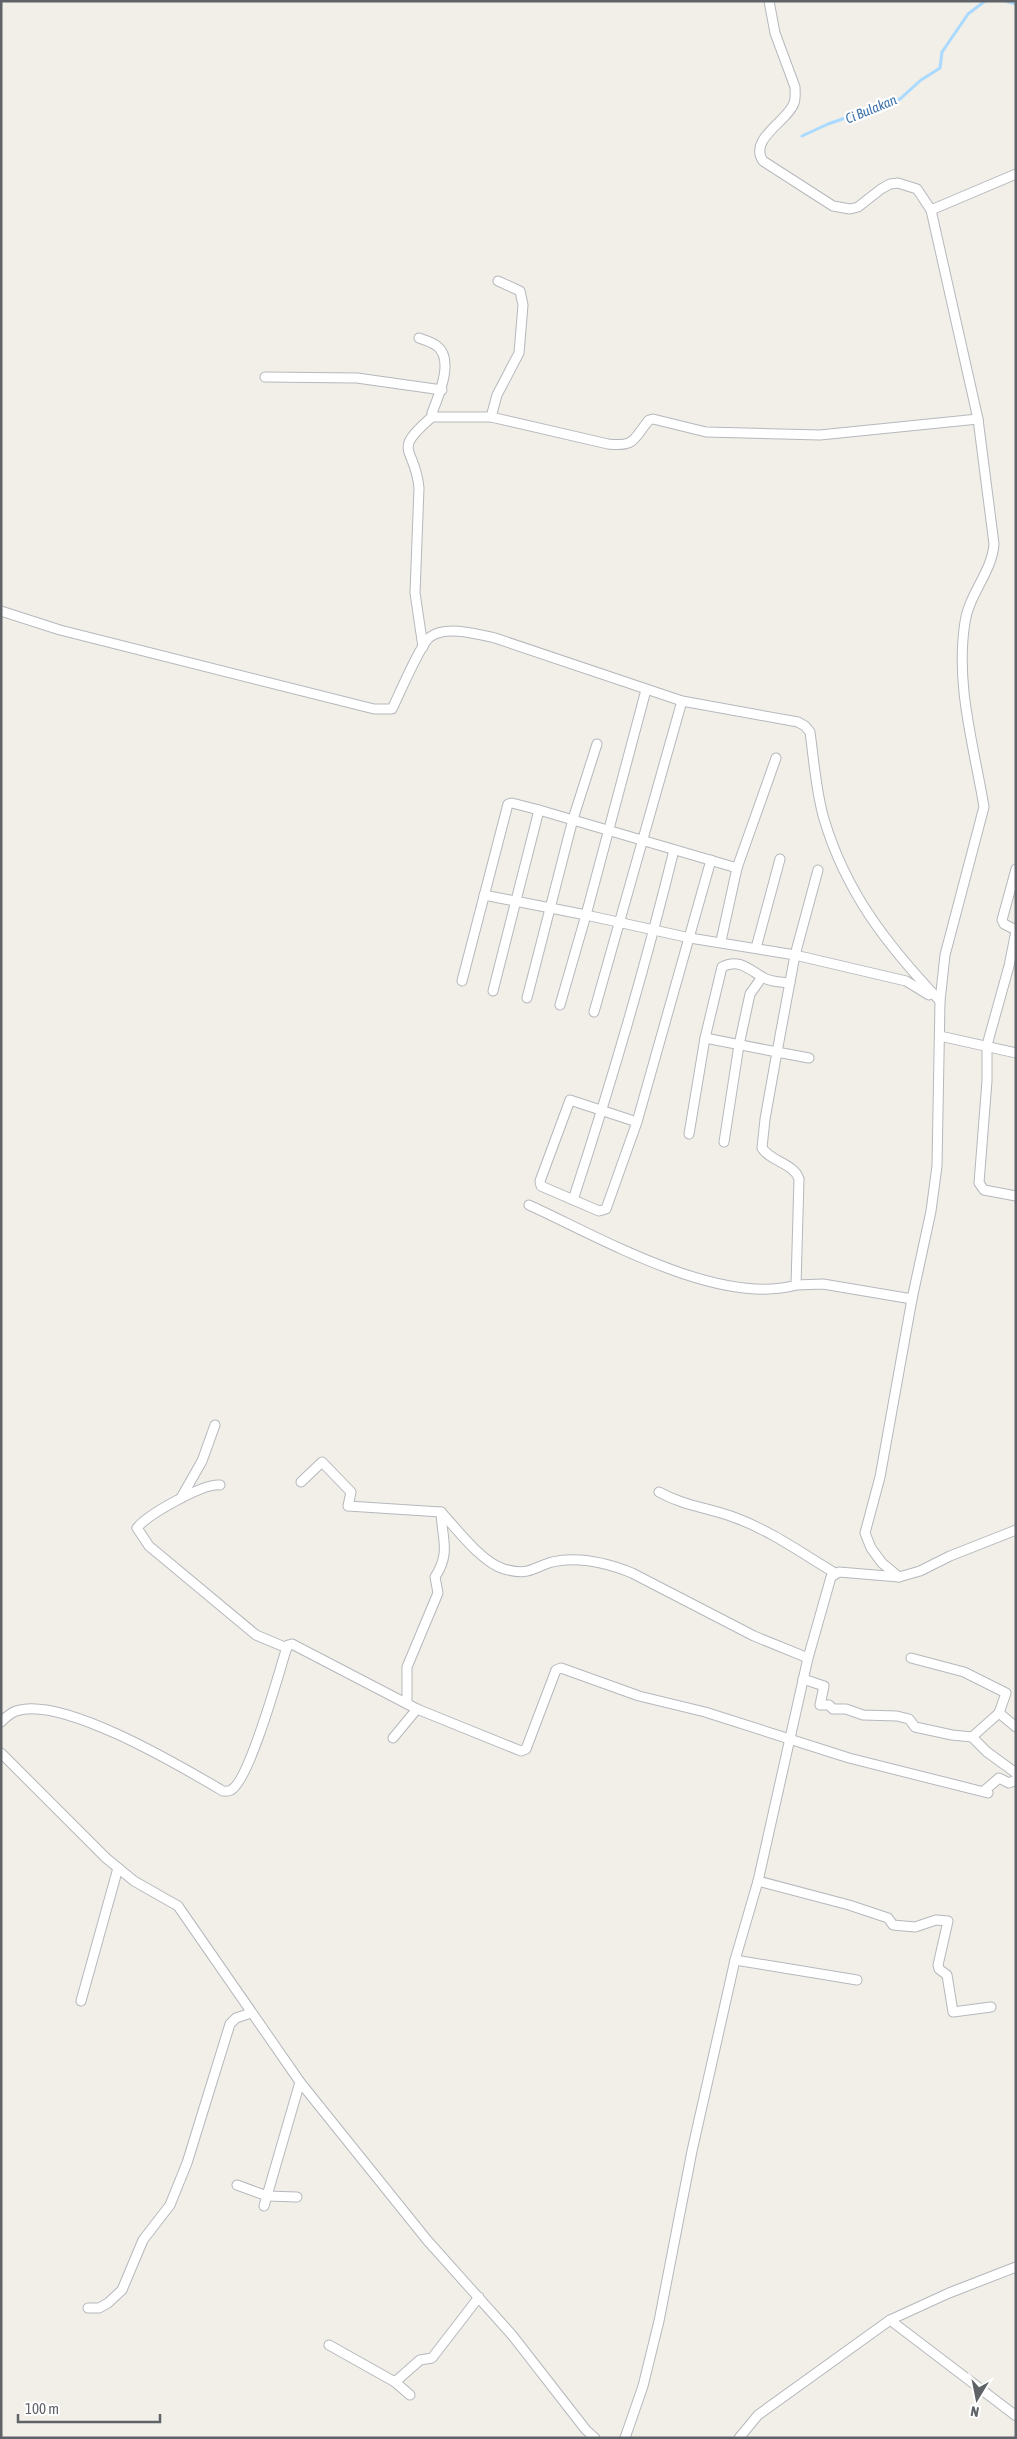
<svg xmlns="http://www.w3.org/2000/svg" width="1017" height="2439" viewBox="0 0 1017 2439" font-family="'Asap Condensed',sans-serif">
<style>
.lines{fill:none;stroke-linecap:round;stroke-linejoin:round}
.stream{stroke:#aadaff;stroke-width:3}
.minor-casing{stroke:#b5b8bc;stroke-width:11}
.minor{stroke:#fff;stroke-width:9}
.labels{text-anchor:middle;dominant-baseline:central;stroke-width:4.5;stroke-linejoin:round;paint-order:stroke}
.water-label{font-size:14px;font-style:italic;fill:#4174aa;stroke:#fff}
</style>
<rect width="100%" height="100%" fill="#f1efe8"/>
<g class="lines">
<g class="stream">
<path d="M1006 1 1016 4"/>
<path d="M802 136 828 124 900 99 921 80 940 68 942 52 968 14 985 1"/>
</g>
<defs>
<g id="minor">
<path d="M769 1 775 33 795 87C795 92 796 98 794 103 788 121 748 139 763 161L833 206 850 209 858 207 881 189 890 184 898 183 917 189 931 210"/>
<path d="M1016 174 931 210 978 419 994 544C992 572 969 594 965 622 955 685 974 746 984 807L945 955 940 1001 937 1166 931 1211 912 1299 880 1477 865 1533 871 1548 882 1563 899 1577 920 1571 950 1556 1016 1530"/>
<path d="M419 338C425 340 432 342 437 346 455 360 438 397 432 413L434 417H491L608 444C636 447 633 439 649 420L653 419 706 432 820 435 978 419"/>
<path d="M265 377 357 378 442 390"/>
<path d="M491 417 497 395 519 353 523 305 520 291 498 281"/>
<path d="M1 611 60 630 374 709H392C399 695 421 643 430 637 446 625 477 634 495 638L682 701 798 722 805 726 810 732C814 761 816 792 824 819 846 893 888 946 940 1001"/>
<path d="M423 647 415 593 419 488C415 445 390 453 433 416"/>
<path d="M646 690 586 915 690 938 795 955 906 981 929 995"/>
<path d="M1016 869 1002 920 1004 924 1016 930"/>
<path d="M484 895 586 915 560 1005"/>
<path d="M1016 931 1009 966 987 1045V1081L979 1183 984 1190 1016 1196"/>
<path d="M721 941 737 868 776 758"/>
<path d="M756 948 780 859"/>
<path d="M462 981 508 804 512 803 539 810 737 868"/>
<path d="M493 991 539 810"/>
<path d="M527 998 573 819 597 744"/>
<path d="M594 1012 682 701"/>
<path d="M940 1036 1016 1053"/>
<path d="M809 1058 777 1052 795 955 818 870"/>
<path d="M637 1122 570 1100 540 1181 541 1186 599 1211 606 1209 637 1122 711 860"/>
<path d="M689 1134 705 1038 722 967C738 958 749 969 762 977 769 982 781 982 790 983"/>
<path d="M724 1142 739 1045 750 994 762 977"/>
<path d="M573 1200C611 1084 645 968 674 850"/>
<path d="M529 1205C599 1237 719 1307 796 1285L799 1179C794 1163 771 1162 762 1148L765 1119 777 1052 705 1038"/>
<path d="M796 1285 823 1284 912 1299"/>
<path d="M301 1482 322 1462 351 1492 348 1506 441 1512C442 1539 451 1553 435 1577L438 1593 407 1667V1703"/>
<path d="M220 1485C204 1483 148 1514 137 1528L149 1546 256 1635 287 1648"/>
<path d="M659 1492C684 1506 710 1508 736 1518 771 1531 803 1554 835 1573"/>
<path d="M181 1498 202 1461 215 1425"/>
<path d="M441 1512C457 1529 481 1562 504 1569 530 1576 531 1568 552 1562 579 1556 607 1563 632 1573L754 1636 808 1658"/>
<path d="M911 1658 964 1672 1006 1693 999 1713"/>
<path d="M803 1679 824 1686 820 1705H829L833 1709H846L863 1715 897 1716 909 1719 915 1727 952 1735 972 1737 987 1752 1016 1773"/>
<path d="M1 1722C6 1717 10 1713 16 1711 62 1695 182 1767 223 1791 226 1791 228 1792 231 1790 249 1781 279 1673 286 1650L288 1645 292 1644 417 1709 521 1751 526 1749 556 1670 561 1668 639 1696 705 1712 849 1758 988 1793"/>
<path d="M972 1737 999 1713 1016 1727"/>
<path d="M393 1738 417 1709"/>
<path d="M1 1753 106 1858 134 1881 178 1906 300 2082 427 2240 512 2335 586 2430 595 2438"/>
<path d="M984 1791 999 1778 1009 1783 1016 1780"/>
<path d="M758 1881 849 1905 888 1918 893 1925 915 1927 936 1920 948 1921 938 1965 939 1969 947 1975 953 2012 991 2007"/>
<path d="M735 1960 857 1980"/>
<path d="M81 2001 118 1868"/>
<path d="M237 2185 267 2196 297 2197"/>
<path d="M264 2206 300 2082"/>
<path d="M88 2308H99L108 2303 122 2290 143 2240 170 2205 187 2163 230 2024 236 2018 251 2013"/>
<path d="M890 2320 1016 2416"/>
<path d="M329 2345 395 2382 410 2395"/>
<path d="M395 2382 420 2360 432 2358 479 2297"/>
<path d="M625 2438 643 2386 659 2321 692 2151 735 1960 758 1881 808 1658 831 1577 839 1572 899 1577"/>
<path d="M739 2438 758 2415 890 2320 949 2293 1016 2267"/>
</g>
</defs>
<use href="#minor" class="minor-casing"/>
<use href="#minor" class="minor"/>
</g>
<g class="labels">
<g class="water-label">
<text transform="translate(871 109) rotate(-22)">Ci Bulakan</text>
</g>
</g>
<rect width="1017" height="2439" fill="none" stroke="#5f6368" stroke-width="5"/>
<g transform="translate(977 2399) rotate(190)" stroke="#ffffff" stroke-width="4" paint-order="stroke">
<path d="M0-4L9 19L0 12L-9 19Z" fill="#5f6368"/>
<text y="-8" font-size="14" font-weight="bold" text-anchor="middle" fill="#5f6368">N</text>
</g>
<path d="M18 2414v8h142v-8" fill="none" stroke="#5f6368" stroke-width="2.5"/>
<text x="25" y="2414" font-size="15" fill="#5f6368" stroke="#ffffff" stroke-width="4" paint-order="stroke">100 m</text>
</svg>
